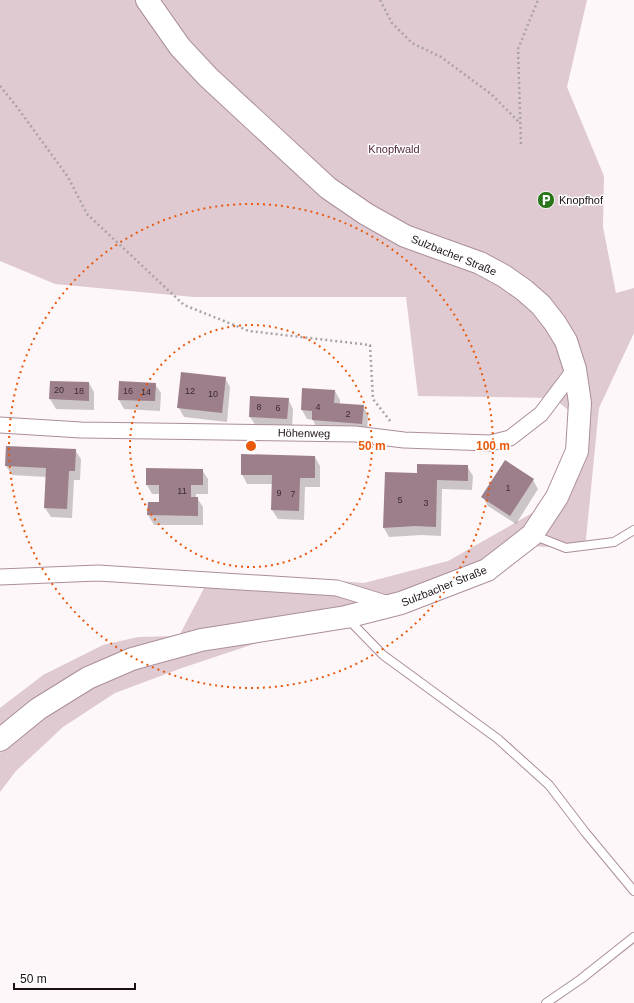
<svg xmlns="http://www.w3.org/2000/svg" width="634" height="1003" viewBox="0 0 634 1003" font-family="Arial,sans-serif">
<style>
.green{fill:#dfcad2}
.shadow{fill:#0003}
.building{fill:#9d7e8b}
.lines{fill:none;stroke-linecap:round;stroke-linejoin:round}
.service-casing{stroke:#ab8e9b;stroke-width:10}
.minor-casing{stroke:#ab8e9b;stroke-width:17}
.secondary-casing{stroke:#ab8e9b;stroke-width:24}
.path{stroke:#aaa2a5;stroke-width:2.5;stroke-dasharray:2 3;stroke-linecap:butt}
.service{stroke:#fff;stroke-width:8}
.minor{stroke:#fff;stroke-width:15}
.secondary{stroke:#fff;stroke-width:22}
.ring{fill:none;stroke:#e8590c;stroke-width:2;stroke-dasharray:2 4}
.labels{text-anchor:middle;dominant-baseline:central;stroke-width:3;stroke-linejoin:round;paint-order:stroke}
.number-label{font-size:9px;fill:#3b2c32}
.park-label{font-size:11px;fill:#55283f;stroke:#fff}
.poi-label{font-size:11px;fill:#1a1014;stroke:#fff;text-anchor:start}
.street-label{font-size:11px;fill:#1a1014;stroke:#fff}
.centre{fill:#e8590c;stroke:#fff;stroke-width:2}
.ring-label{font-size:12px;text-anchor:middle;font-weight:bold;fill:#e8590c;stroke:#fff;stroke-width:3;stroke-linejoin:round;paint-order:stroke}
</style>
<rect width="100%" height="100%" fill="#fef7fa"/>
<path class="green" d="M0 0H587L567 87 604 176 603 227 616 293 634 288V333L599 408 585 549 529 546 278 636 182 668 115 693 63 727 16 771 0 792V753L18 733 50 709 179 636 0 732V708L43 675 103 645 138 637 179 636 212 573 276 576 364 583 448 561 555 500 585 423 553 398 418 396 406 297H194L55 284 0 261Z"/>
<g class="shadow">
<path d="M225 378 230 387 227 422 184 417 179 408Z"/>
<path d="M51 382 89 383 94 392V410L56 409 50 399Z"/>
<path d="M155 384 161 393 160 411 124 409 119 400Z"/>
<path d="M335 391 340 400V404L363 406 368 415 367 433 318 430 313 420 307 419 302 410Z"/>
<path d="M288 399 293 409 292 429 256 426 250 417Z"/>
<path d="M75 450 81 459 80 480H74L72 518 51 517 45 508 47 477 12 475 6 466Z"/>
<path d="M315 457 320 466V487H305L304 520 278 519 272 510 273 484H247L242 474Z"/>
<path d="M467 466 473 476 472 490 442 489 441 536 421 535 389 537 384 528 386 473 418 474Z"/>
<path d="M202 470 208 479V494H196V498H197L203 507V525H154L148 515 149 503H160V494H152L147 485Z"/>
<path d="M533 480 538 489 516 524 488 506 483 497Z"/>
</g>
<g class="building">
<path d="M181 372 226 377 222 413 177 408Z"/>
<path d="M50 381 89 382V401L49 399Z"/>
<path d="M119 381 156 383 155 401 118 400Z"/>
<path d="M302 388 335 390 334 403 364 405 362 424 312 420V411L301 410Z"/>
<path d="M250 396 289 398 287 419 249 417Z"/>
<path d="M6 446 76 449 75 471H69L67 509 44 508 46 468 5 466Z"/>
<path d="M241 454 315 456V478H300L299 511 271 510 272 475H241Z"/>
<path d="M505 460 534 479 510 516 481 497Z"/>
<path d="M417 464 468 465V481L437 480 436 527 415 526 383 528 385 472 417 473Z"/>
<path d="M146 468 203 469V485H191V497H198V516L147 515 148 502H159V485H146Z"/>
</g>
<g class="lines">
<defs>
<g id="service">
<path d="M533 535 566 548 614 542 634 530"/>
<path d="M348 619 383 655 498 739 549 785 585 832 634 891"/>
<path d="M546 1003 581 979 634 937"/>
</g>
<g id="minor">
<path d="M0 425 81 430 355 434 404 440 490 443 510 438 541 414 575 369"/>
<path d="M0 577 98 573 337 588 392 605"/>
</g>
<path id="secondary" d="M0 740 38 709 88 678 132 659 201 640 346 617 401 603 487 570 532 535 557 497 577 451 580 403 575 369 566 341 555 323 541 305 524 290 504 276 480 263 405 236 366 214 328 188 208 77 180 47 147 0"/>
</defs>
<use href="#service" class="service-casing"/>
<use href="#minor" class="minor-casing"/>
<use href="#secondary" class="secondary-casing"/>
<g class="path">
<path d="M380 0 392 23 412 43 441 57 491 94 520 123"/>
<path d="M0 86 17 107 68 177 87 214 184 305 249 331 370 345 373 399 391 422"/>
<path d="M521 144 518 49 538 0"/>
</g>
<use href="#service" class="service"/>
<use href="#minor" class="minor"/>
<use href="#secondary" class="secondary"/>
</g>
<g class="ring">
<circle cx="251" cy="446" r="121"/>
<circle cx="251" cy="446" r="242"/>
</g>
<defs>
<symbol id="parking-disc" viewBox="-11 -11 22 22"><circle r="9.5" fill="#2a7519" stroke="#fff"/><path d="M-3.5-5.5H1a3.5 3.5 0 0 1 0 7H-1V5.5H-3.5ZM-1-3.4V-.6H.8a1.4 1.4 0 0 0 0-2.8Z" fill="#fff"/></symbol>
</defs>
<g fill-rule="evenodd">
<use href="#parking-disc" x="536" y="190" width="20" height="20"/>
</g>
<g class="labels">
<g class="number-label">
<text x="59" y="390">20</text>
<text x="79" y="391">18</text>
<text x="128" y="391">16</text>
<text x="190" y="391">12</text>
<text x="146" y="392">14</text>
<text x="213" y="394">10</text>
<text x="259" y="407">8</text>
<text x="318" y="407">4</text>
<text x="278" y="408">6</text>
<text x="348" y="414">2</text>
<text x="508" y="488">1</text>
<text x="182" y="491">11</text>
<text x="279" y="493">9</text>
<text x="293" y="494">7</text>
<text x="400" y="500">5</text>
<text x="426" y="503">3</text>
</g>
<g class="park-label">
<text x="394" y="149">Knopfwald</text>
</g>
<g class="poi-label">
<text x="559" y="200">Knopfhof</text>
</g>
<g class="street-label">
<text transform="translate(454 255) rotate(22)">Sulzbacher Straße</text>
<text transform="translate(304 433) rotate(1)">Höhenweg</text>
<text transform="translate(444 586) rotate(-22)">Sulzbacher Straße</text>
</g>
</g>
<circle cx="251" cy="446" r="6" class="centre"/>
<g class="ring-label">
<text x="372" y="450">50 m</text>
<text x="493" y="450">100 m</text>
</g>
<path d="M14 983v6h121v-6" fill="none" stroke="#1a1014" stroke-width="2"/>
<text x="20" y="983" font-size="12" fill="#1a1014" stroke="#ffffff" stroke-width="3" paint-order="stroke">50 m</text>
</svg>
